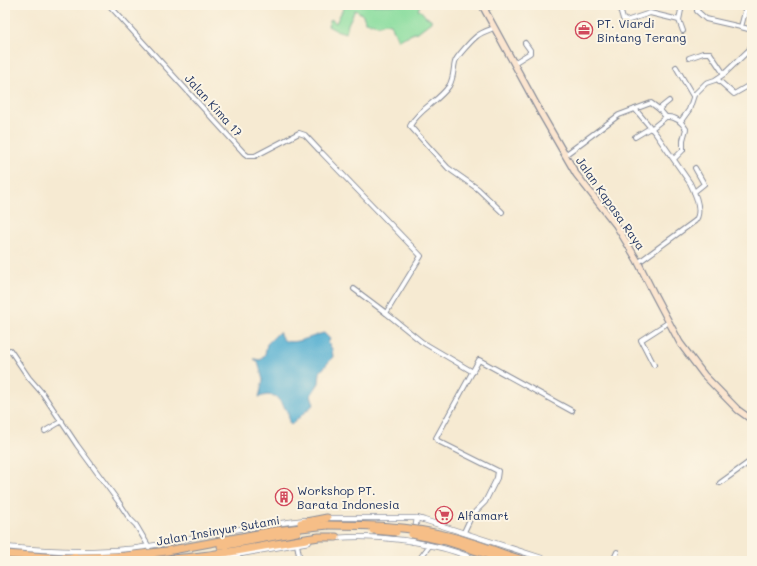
<svg xmlns="http://www.w3.org/2000/svg" width="757" height="566" viewBox="0 0 757 566" font-family="Mali,sans-serif">
<style>
.green{fill:#8add9f;stroke:#52867e}
.water{fill:#52afd1;stroke:#366f98}
.lines{fill:none;stroke-linecap:round;stroke-linejoin:round}
.minor-casing{stroke:#888c98;stroke-width:6}
.tertiary-casing{stroke:#888c98;stroke-width:6}
.secondary-casing{stroke:#888c98;stroke-width:8}
.motorway-casing{stroke:#888c98;stroke-width:9}
.minor{stroke:#fff;stroke-width:4}
.tertiary{stroke:#fff;stroke-width:4.5}
.secondary{stroke:#fbe5cf;stroke-width:5.5}
.motorway{stroke:#f6be87;stroke-width:7}
.motorway-bridge-casing{stroke:#888c98;stroke-width:9;stroke-linecap:butt}
.motorway-bridge{stroke:#f6be87;stroke-width:7}
.labels{text-anchor:middle;dominant-baseline:central;stroke-width:4;stroke-linejoin:round;paint-order:stroke}
.poi-label{font-size:12px;fill:#1b2f5e;stroke:#fcf5e5;text-anchor:start}
.street-label{font-size:12px;fill:#1b2f5e;stroke:#fcf5e5}
</style>
<rect width="100%" height="100%" fill="#fcf5e5"/>
<filter id="ink" filterUnits="userSpaceOnUse"><feTurbulence type="fractalNoise" baseFrequency=".025" numOctaves="2"/><feDisplacementMap in="SourceGraphic" scale="8" xChannelSelector="R" yChannelSelector="G"/><feConvolveMatrix kernelMatrix="1 2 1 2 8 2 1 2 1" color-interpolation-filters="sRGB"/></filter>
<filter id="wash" filterUnits="userSpaceOnUse"><feTurbulence type="fractalNoise" baseFrequency=".012" numOctaves="4" result="noise"/><feDisplacementMap in="SourceGraphic" scale="16" xChannelSelector="R" yChannelSelector="G"/><feGaussianBlur stdDeviation="0.9" result="paint"/><feColorMatrix in="noise" values="0 0 0 0 0 0 0 0 0 0 0 0 0 0 0 0 0 1.4 0 .05"/><feComposite in="paint" operator="in"/></filter>
<g filter="url(#wash)">
<rect width="100%" height="100%" fill="#f6ead2"/>
<path class="green" d="M345 5H420L418 10 421 11 426 17 431 19V22L419 31 398 40 391 24 385 23 379 25 365 22C364 15 361 13 355 10L348 24 346 33 335 30 328 26 331 19 336 23Z"/>
<path class="water" d="M279 332C280 335 282 338 284 340 292 346 315 335 324 333L330 339 328 343 332 349 333 357 320 372 319 383 311 395 314 404 291 425 289 422C290 412 282 403 275 396L267 395 259 397 263 380 258 362 254 359 261 360 265 354 267 344Z"/>
</g>
<g filter="url(#ink)">
<g class="lines">
<defs>
<g id="minor">
<path d="M109 5 244 153 248 156H255L299 133 305 135 319 150"/>
<path d="M619 5 623 19 626 21 650 13 679 20"/>
<path d="M682 5 679 20 683 31"/>
<path d="M697 5V11L706 19 741 27"/>
<path d="M732 5 746 8 741 27 752 30"/>
<path d="M747 5 746 8 752 10"/>
<path d="M485 9 494 5"/>
<path d="M494 28C489 30 482 32 477 36 473 39 456 57 455 62 453 70 454 78 449 86 439 101 418 110 410 126L448 168 478 189 502 212"/>
<path d="M689 58 703 53H710L724 74"/>
<path d="M514 63 530 53V50L525 43"/>
<path d="M676 67 693 96"/>
<path d="M717 79 734 94 748 86 752 87"/>
<path d="M635 109 656 134 690 183C695 193 703 212 695 221L639 262"/>
<path d="M659 109 669 101"/>
<path d="M681 121 689 110 694 95 706 83 715 80 724 74 749 50 752 44"/>
<path d="M651 129 666 117"/>
<path d="M635 137 650 128"/>
<path d="M322 153 421 256 386 313 422 342 473 372"/>
<path d="M565 155 619 115 651 103 659 109 666 117C675 116 682 122 686 129L683 140V150L674 159"/>
<path d="M694 192 704 184 695 168"/>
<path d="M354 289 386 313"/>
<path d="M5 352 10 350 29 378 43 394 77 445 118 501 130 519 136 525 149 547"/>
<path d="M654 365 641 340 669 322"/>
<path d="M45 431 62 421"/>
<path d="M720 483 752 460"/>
<path d="M464 532 472 515 485 502 497 478 498 471 438 441 436 438 479 360 572 411"/>
<path d="M297 544 300 561"/>
<path d="M418 561 430 545"/>
<path d="M613 561 617 552"/>
</g>
<g id="tertiary">
<path d="M326 518H417L424 520 551 561"/>
<path d="M335 538C370 535 408 539 442 548 455 551 467 556 480 561"/>
<path d="M413 542 417 518"/>
<path d="M5 547C45 551 87 553 127 549 153 547 179 540 205 535 238 529 271 524 305 520"/>
<path d="M201 561 309 542"/>
</g>
<path id="secondary" d="M482 5 542 115 576 174 616 225 637 260 653 292 680 343 704 375 738 410 752 420"/>
<g id="motorway">
<path d="M301 523 327 518"/>
<path d="M221 546 297 532"/>
<path d="M5 554 59 558 125 556 167 551 274 531 328 525"/>
<path d="M510 556 526 561"/>
<path d="M146 560C203 560 262 545 319 537H336"/>
<path d="M125 561 151 558"/>
</g>
</defs>
<use href="#minor" class="minor-casing"/>
<use href="#tertiary" class="tertiary-casing"/>
<use href="#secondary" class="secondary-casing"/>
<use href="#motorway" class="motorway-casing"/>
<use href="#minor" class="minor"/>
<use href="#tertiary" class="tertiary"/>
<use href="#secondary" class="secondary"/>
<use href="#motorway" class="motorway"/>
<defs>
<g id="motorway-bridge">
<path d="M328 525C368 525 409 526 448 536 469 541 490 549 510 556"/>
<path d="M373 530 396 532"/>
<path d="M412 534 446 541 508 561"/>
</g>
</defs>
<use href="#motorway-bridge" class="motorway-bridge-casing"/>
<use href="#motorway-bridge" class="motorway-bridge"/>
</g>
</g>
<defs>
<symbol id="office-ring" viewBox="-11 -11 22 22"><circle r="9.5" fill="#fcf5e5" stroke="#d1495b" stroke-width="1.5"/><path d="M-6-3h4V-5.5h4V-3h4V5H-6ZM-1-4.5V-3h2v-1.5ZM-6 0V1H6V0Z" fill="#d1495b"/></symbol>
<symbol id="building-ring" viewBox="-11 -11 22 22"><circle r="9.5" fill="#fcf5e5" stroke="#d1495b" stroke-width="1.5"/><path d="M-4-6H4V6H1V3H-1V6H-4ZM-2.5-4.3h1.7v1.8h-1.7ZM.8-4.3h1.7v1.8H.8ZM-2.5-1h1.7V.8h-1.7ZM.8-1h1.7V.8H.8Z" fill="#d1495b"/></symbol>
<symbol id="supermarket-ring" viewBox="-11 -11 22 22"><circle r="9.5" fill="#fcf5e5" stroke="#d1495b" stroke-width="1.5"/><path d="M-6-5.5h2.5l.6 2H6L4.5 2H-2.5L-4.4-4H-6ZM-1.5 3.2a1.3 1.3 0 1 0 .1 0ZM3 3.2a1.3 1.3 0 1 0 .1 0Z" fill="#d1495b"/></symbol>
</defs>
<g fill-rule="evenodd">
<use href="#office-ring" x="574" y="20" width="20" height="20"/>
<use href="#building-ring" x="274" y="487" width="20" height="20"/>
<use href="#supermarket-ring" x="434" y="505" width="20" height="20"/>
</g>
<g class="labels">
<g class="poi-label">
<text x="597" y="23">PT. Viardi<tspan x="597" dy="14">Bintang Terang</tspan></text>
<text x="297" y="490">Workshop PT.<tspan x="297" dy="14">Barata Indonesia</tspan></text>
<text x="457" y="515">Alfamart</text>
</g>
<g class="street-label">
<text transform="translate(214 105) rotate(48)">Jalan Kima 17</text>
<text transform="translate(611 203) rotate(55)">Jalan Kapasa Raya</text>
<text transform="translate(218 530) rotate(-10)">Jalan Insinyur Sutami</text>
</g>
</g>
<rect width="757" height="566" fill="none" stroke="#fcf5e5" stroke-width="20"/>
</svg>
